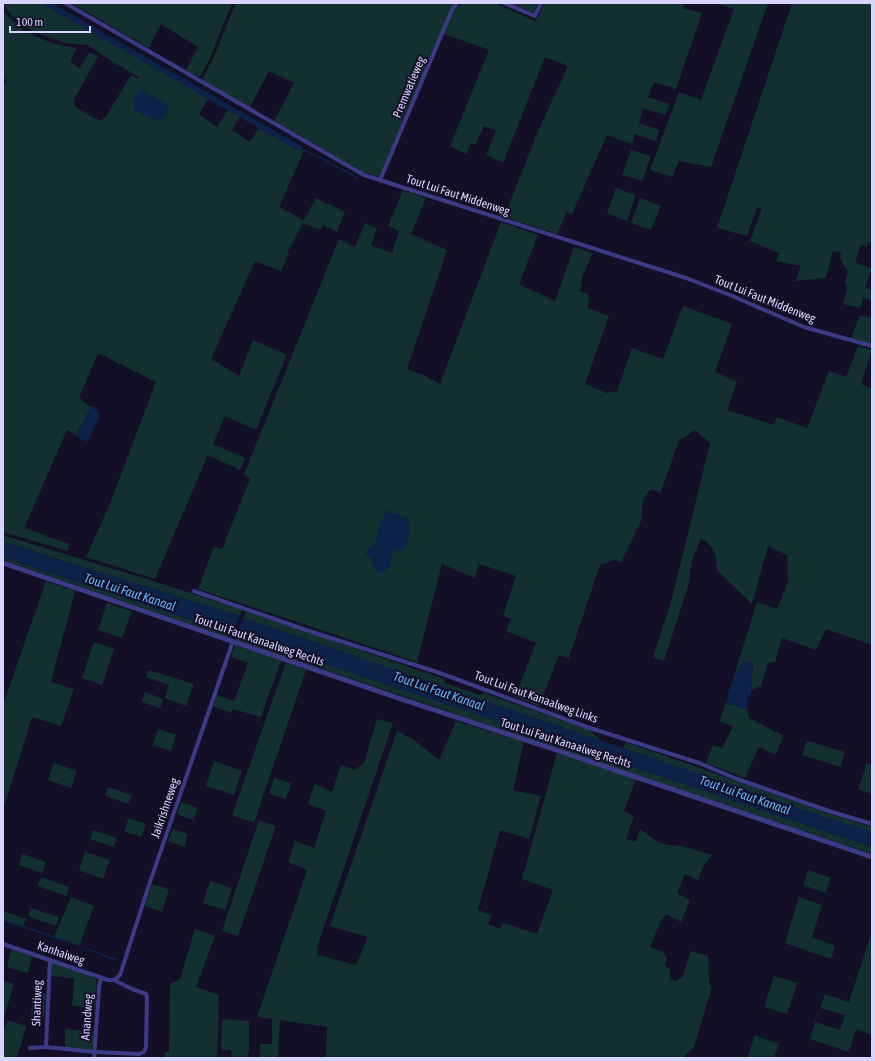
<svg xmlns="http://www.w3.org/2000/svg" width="875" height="1061" viewBox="0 0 875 1061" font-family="'Asap Condensed',sans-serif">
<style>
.green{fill:#12302f;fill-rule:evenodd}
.water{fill:#0c2248}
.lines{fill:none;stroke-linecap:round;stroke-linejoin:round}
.stream{stroke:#0c2248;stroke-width:1.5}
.canal{stroke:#0c2248;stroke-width:5.5}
.minor{stroke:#3d3a85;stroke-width:4}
.tertiary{stroke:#3d3a85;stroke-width:5}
.labels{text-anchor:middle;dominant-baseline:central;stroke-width:4;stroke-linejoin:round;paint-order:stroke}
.street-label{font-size:12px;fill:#d9d4ff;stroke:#130f26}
.water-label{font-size:13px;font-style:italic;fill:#62b6ff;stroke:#130f26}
</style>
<rect width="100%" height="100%" fill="#130f26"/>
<g class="green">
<path d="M3 3H46L209 97 199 114 217 127 229 108 241 115 232 130 250 142 260 126 304 151 279 207 304 220 316 198 345 212 337 232 323 225 320 230 303 223 287 253 289 254 281 271 255 261 211 359 239 376 253 340 287 355 256 430 225 416 213 444 245 458 240 470 208 455 155 579 86 557 109 506 156 382 98 353 79 398 91 407 76 435 67 430 24 528 69 544 68 551 3 532V88L7 80 3 78V10C19 32 50 45 77 48L70 62 80 68 89 52 98 56 74 100 75 107 98 120H101L105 118 131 75 138 79 139 77 113 62 88 45 65 43 32 31 18 22 10 14Z"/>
<path d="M71 3H232L210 58 200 77 186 70 198 47 161 24 149 48Z"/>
<path d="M236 3H454L379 177 363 172 274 121 294 83 269 71 250 107 202 80 212 61Z"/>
<path d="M463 3H494L536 21 544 3H684L683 8 702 13 676 89 654 82 648 97 670 104 665 115 643 108 639 123 659 130 656 141 635 134 632 144 607 135 572 214 567 212 557 234 504 217 538 131 568 66 545 57 503 163 486 155 496 131 484 126 475 145 471 143 466 154 450 146 489 50 444 34C449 24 452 7 463 3Z"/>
<path d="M510 3H538L534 13Z"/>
<path d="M716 3H768L711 167 679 161 672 177 650 170 679 92 701 100 734 9Z"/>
<path d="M792 3H872V243L869 242 867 247 861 245 855 263 872 268 865 288 872 290V300L863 298 860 308 843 304 847 288 845 282 848 272 840 258 841 252 833 251 826 278 795 281 801 266 776 261 779 253 750 241 762 208H757L747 236 717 228Z"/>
<path d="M631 150 651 156 642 181 622 175Z"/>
<path d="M616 188 636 195 627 221 607 213Z"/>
<path d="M403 190 426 198 411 234 447 250 407 369 423 375 440 384 501 222 538 235 519 284 555 301 574 247 593 253 582 277 580 291 589 295 588 308 609 316 585 384 607 393 617 391 632 348 663 359 683 306 732 324 715 372 737 382 727 410 774 425 777 417 807 428 829 371 846 377 858 346 872 350 861 384 872 388V645L826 629 816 650 782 638 775 662 768 663 761 686 751 690 752 684 751 673 753 671 752 664 749 661H744L734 676 757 602 777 609 788 582 787 555 768 546 752 604 717 570C717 556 714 545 701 539L692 560 688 586 664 661 653 657 672 599 710 443 695 430 679 441 660 494 653 489 648 492 643 500 641 521 621 562 614 560 600 565 569 658 559 655 539 706 515 697 536 643 506 631 511 619 503 616 516 576 479 564 475 578 442 564 417 662 198 589 214 547 222 549 250 479 244 474 339 239 355 247 365 223 377 228 371 245 392 253 399 231 388 226ZM388 510 394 514 407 518 410 533 403 550C395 548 392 552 390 559L373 563 370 557Z"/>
<path d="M640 198 661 206 651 230 631 223Z"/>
<path d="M860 315 872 318V344L851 338Z"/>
<path d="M3 535C83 560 163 583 242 610L240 616 3 542Z"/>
<path d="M3 557 233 634 231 638 3 560Z"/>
<path d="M46 581 75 591 51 682 74 689 61 726 32 717 3 810V705Z"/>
<path d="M107 603 132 611 122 638 98 630Z"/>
<path d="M246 611 444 679 445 683 480 695 484 693 590 730 601 741 243 618Z"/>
<path d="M237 634 872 847V854L236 640Z"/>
<path d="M94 642 114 649 102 685 82 678Z"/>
<path d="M235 645 281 661 261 717 233 709 231 713 213 706 217 695 234 701 248 663 231 657Z"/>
<path d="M286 662 306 670 254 823 232 815Z"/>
<path d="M148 670 194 684 186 706 165 698 169 685 146 677Z"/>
<path d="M145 692 163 699 160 708 142 702Z"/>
<path d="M726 702 728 705 732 704 747 710 749 718 784 736 775 755 759 747 745 778 706 763 713 745 722 748 733 727 719 721Z"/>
<path d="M377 719 393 723 317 947 318 955 356 965 368 937 330 926 397 731 411 738 439 760 456 721 524 742 513 790 541 796 529 839 500 830 478 910 492 915 488 924 500 929 503 923 537 934 553 890 522 879 557 753 636 779 624 811 634 816 626 839 636 842 640 829 655 840 667 845 682 846 712 855C705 863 701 870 698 880L685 874 677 893 690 900 681 922 666 914 661 921 650 947 663 952 667 959 665 965 670 970V979L675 981 682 978 691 951 708 956 709 982 712 987 694 1047 682 1058H326L327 1027 280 1020 278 1058H260V1044H272V1019L257 1017 307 870 288 862 295 841 314 848 326 811 308 804 315 784 332 792 341 765 355 770 364 763Z"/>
<path d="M158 729 176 735 171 751 153 745Z"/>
<path d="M807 741 845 752 840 767 802 755Z"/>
<path d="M626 742 827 813 872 827V833L720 782 623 748Z"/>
<path d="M214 761 242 771 234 795 206 786Z"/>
<path d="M54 763 77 771 71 788 48 780Z"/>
<path d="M867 763 872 765V794L858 789Z"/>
<path d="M274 778 291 783 286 799 269 794Z"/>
<path d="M108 787 132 795 129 804 105 796Z"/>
<path d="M181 802 198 808 193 820 177 814Z"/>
<path d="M129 818 146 824 141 837 124 831Z"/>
<path d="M259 820 276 826 238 936 222 931Z"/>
<path d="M173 829 188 834 184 847 168 841Z"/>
<path d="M93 830 117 838 114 847 90 839Z"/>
<path d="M85 852 110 860 103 879 79 870Z"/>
<path d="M22 854 46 862 42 873 19 865Z"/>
<path d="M808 870 831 878 825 893 803 885Z"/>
<path d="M41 877 69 887 66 896 38 886Z"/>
<path d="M210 881 232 888 225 910 203 903Z"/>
<path d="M152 884 169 889 162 912 145 906Z"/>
<path d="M71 897 94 906 79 946 54 937Z"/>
<path d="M799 897 822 905 812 937 835 946 831 959 785 943Z"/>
<path d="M31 908 59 917 56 926 28 916Z"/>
<path d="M4 911 26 919 23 927 3 920Z"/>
<path d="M195 929 215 936 196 987 219 995 217 1058H165V1052H169L170 984 180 979Z"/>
<path d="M872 931V1035L856 1029 849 1052 810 1039 815 1022 840 1030 845 1015 820 1008 825 994 849 1002Z"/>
<path d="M11 949 32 956 28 973 7 967Z"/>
<path d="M52 962 95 978 97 981 95 1008 72 1006 74 978 51 976Z"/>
<path d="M774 976 797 983 787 1014 764 1007Z"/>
<path d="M3 981 14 984 3 1020Z"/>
<path d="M34 991 46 993 44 1017 31 1016Z"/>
<path d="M222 1019 249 1021V1051L247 1058H232L231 1050H221Z"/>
<path d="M7 1020 26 1026 17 1058H3V1034Z"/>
<path d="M65 1029 94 1032 92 1051 65 1048Z"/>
<path d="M755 1035 779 1044 774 1058H747Z"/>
</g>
<g class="water">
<path d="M140 91H144L168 104C169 110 167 121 158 120 150 119 141 113 134 110 131 102 134 96 140 91Z"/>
<path d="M91 407H94L100 415 87 442 77 437 76 435Z"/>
<path d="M388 510 394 514 396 513 402 517 405 516 407 518 410 533 403 551 399 549 392 553 390 559 391 563 385 571 381 574 376 571 370 557 365 555 370 547H374L378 536 377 532 386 511Z"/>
<path d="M3 542 240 616 233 634 3 557Z"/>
<path d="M243 618C453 689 662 763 872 832V847L237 634Z"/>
<path d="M744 661H749L752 664 753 671 751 673 752 684 750 696 747 698V710L732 704 728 705 726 702 729 697 728 694 734 676Z"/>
</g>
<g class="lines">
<g class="stream">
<path d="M299 148 326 161 358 178"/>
<path d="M3 920 77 945"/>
<path d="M87 949 116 960"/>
</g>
<path class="canal" d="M46 3 299 148"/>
<g class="minor">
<path d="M65 3 364 175 686 278 730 295 804 327 872 346"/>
<path d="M504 3 535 16 541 3"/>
<path d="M380 180 452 10 457 3"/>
<path d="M194 591 309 631 437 672 587 727 699 763 737 779 829 811 872 824"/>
<path d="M3 944 108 980H114L132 989 146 994 147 997 146 1047 144 1052 139 1054 95 1052 46 1047 30 1048"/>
<path d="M114 980 120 975 149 885 233 641"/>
<path d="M46 1047 50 960"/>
<path d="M94 1058 99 988 101 977"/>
</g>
<path class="tertiary" d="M3 563 404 700 556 750 872 857"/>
</g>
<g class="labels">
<g class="street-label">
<text transform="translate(409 87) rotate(-67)">Premwatieweg</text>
<text transform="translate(458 195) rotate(18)">Tout Lui Faut Middenweg</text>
<text transform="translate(765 299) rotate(22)">Tout Lui Faut Middenweg</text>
<text transform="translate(259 640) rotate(19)">Tout Lui Faut Kanaalweg Rechts</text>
<text transform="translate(536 697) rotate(20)">Tout Lui Faut Kanaalweg Links</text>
<text transform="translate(566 743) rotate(18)">Tout Lui Faut Kanaalweg Rechts</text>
<text transform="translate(165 808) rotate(-71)">Jaikrishneweg</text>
<text transform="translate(61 953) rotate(19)">Kanhaiweg</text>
<text transform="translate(37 1003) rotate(-88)">Shantiweg</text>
<text transform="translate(87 1017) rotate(-86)">Anandweg</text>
</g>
<g class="water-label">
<text transform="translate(130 592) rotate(18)">Tout Lui Faut Kanaal</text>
<text transform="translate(439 691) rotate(19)">Tout Lui Faut Kanaal</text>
<text transform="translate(745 795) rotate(19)">Tout Lui Faut Kanaal</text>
</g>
</g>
<rect width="875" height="1061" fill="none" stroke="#d9d4ff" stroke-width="8"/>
<path d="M10 26v6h80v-6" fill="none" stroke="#d9d4ff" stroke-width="2"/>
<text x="16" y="26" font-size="12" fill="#d9d4ff" stroke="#130f26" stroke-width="3" paint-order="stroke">100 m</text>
</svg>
